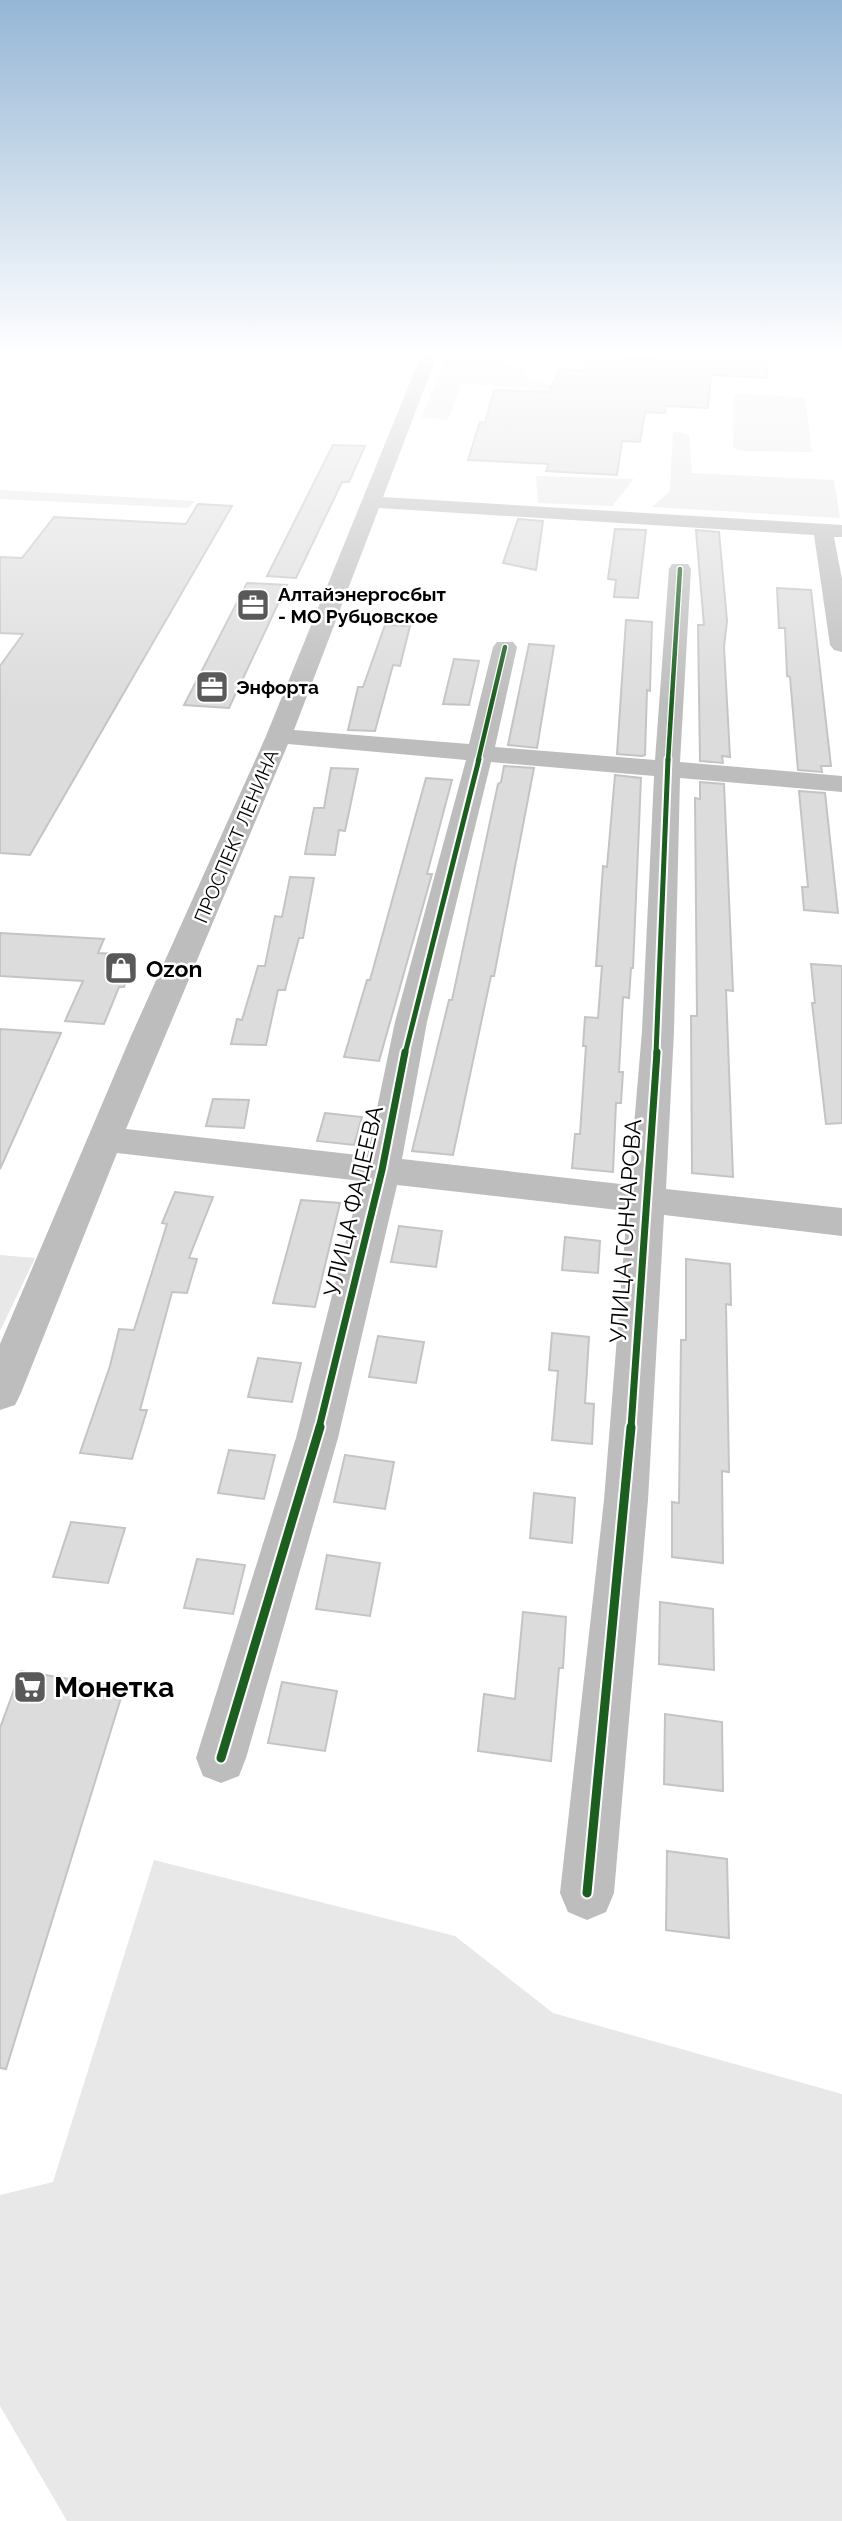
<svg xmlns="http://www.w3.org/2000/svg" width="842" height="2521" viewBox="0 0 842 2521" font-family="Raleway,sans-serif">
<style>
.green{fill:#e8e8e8}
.building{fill:#dcdcdc;stroke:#c4c4c4;stroke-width:2}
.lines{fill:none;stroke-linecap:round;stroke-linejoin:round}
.minor{fill:#bdbdbd;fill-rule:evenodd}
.cycleway-far3-casing{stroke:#fff;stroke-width:7}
.cycleway-far2-casing{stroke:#fff;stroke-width:9}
.cycleway-far1-casing{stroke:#fff;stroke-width:11}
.cycleway-casing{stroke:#fff;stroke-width:13}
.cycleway-far3{stroke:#1b5e20;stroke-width:4.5}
.cycleway-far2{stroke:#1b5e20;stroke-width:5}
.cycleway-far1{stroke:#1b5e20;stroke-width:7}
.cycleway{stroke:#1b5e20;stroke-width:9}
.labels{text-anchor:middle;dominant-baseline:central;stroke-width:5;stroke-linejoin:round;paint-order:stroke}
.far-poi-label{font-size:19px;font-weight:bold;fill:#000;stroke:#fff;text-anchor:start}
.far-street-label{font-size:19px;fill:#000;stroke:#fff}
.poi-label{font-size:23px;font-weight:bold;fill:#000;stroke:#fff;text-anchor:start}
.street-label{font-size:23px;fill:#000;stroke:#fff}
.near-poi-label{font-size:28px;font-weight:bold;fill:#000;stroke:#fff;text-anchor:start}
</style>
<rect width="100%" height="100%" fill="#fff"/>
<g class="green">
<path d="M446 357 488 360 519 366 530 379 562 387 561 398 529 392V388L462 384 448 420 421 418Z"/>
<path d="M742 394 799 397 805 399 812 452 740 451 733 448 734 396Z"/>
<path d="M673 431 689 435 692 473 834 480 840 518 652 507 670 491Z"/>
<path d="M536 476 634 479 612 506 538 503Z"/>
<path d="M0 490 196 501 187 508 0 499Z"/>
<path d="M0 1255 35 1258 0 1331Z"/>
<path d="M154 1860 455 1936 553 2013 842 2094V2521H67L0 2406V2195L53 2182Z"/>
</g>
<g class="building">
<path d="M588 353 664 359V353H766L767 378 711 375 708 408 666 406 665 413 645 412 640 442 622 441 617 475 546 471 549 464 468 460 480 422 485 423 494 390 549 392 560 369 583 371Z"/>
<path d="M333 445 365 446 349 482H342L296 578 267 576Z"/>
<path d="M198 504 232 506 30 855 0 853V666L23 634 0 633V557L22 558 54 517 186 524Z"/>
<path d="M518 519 543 521 536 570 503 563Z"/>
<path d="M615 529 646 530 638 598 614 597 616 580 608 579Z"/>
<path d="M696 530 719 532 727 621 724 647 730 757 722 756 723 763 700 761 698 625H704Z"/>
<path d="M247 583 287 585 229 708 184 705Z"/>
<path d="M777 588 811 590 831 766H821L822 772 798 770 790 677 787 676 785 628H779Z"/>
<path d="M626 620 652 622 650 691 647 690 645 755 642 756 617 754Z"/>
<path d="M385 625 410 626 400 666 393 665 375 731 348 730 358 687H363Z"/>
<path d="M529 644 554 646 537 748 508 745Z"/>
<path d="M454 659 479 661 469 705 443 704Z"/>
<path d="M504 766 534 768 494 976H491L453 1155 412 1151 449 1000H452L498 784 501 782Z"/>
<path d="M331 768 358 769 345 831 339 830 335 855 305 854 314 808H324Z"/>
<path d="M615 775 641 778 633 968H631L629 998 623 997 619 1072H623L621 1103H616L613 1172 572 1168 575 1134H580L586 1046H583L585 1017 598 1018 602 966H596L603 866 607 867Z"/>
<path d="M426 778 452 780 427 874H432L379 1061 344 1057 367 980H370Z"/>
<path d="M700 782 724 784 733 991 726 990 733 1177 692 1173 691 1016H697L695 798 700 799Z"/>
<path d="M799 791 825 793 838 913 804 910 802 887H808Z"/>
<path d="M290 877 314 878 303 938H299L285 990H278L266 1045 231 1044 237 1019 242 1020 258 966H265L275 916 282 917Z"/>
<path d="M0 933 104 939 98 953 135 955 124 987H119L104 1024 65 1021 83 981 0 976Z"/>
<path d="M811 964 842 966V1123L826 1124 812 1003H815Z"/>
<path d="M0 1029 61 1033 0 1169Z"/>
<path d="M213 1099 249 1100 244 1128 206 1126Z"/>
<path d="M325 1113 362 1117 354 1145 317 1141Z"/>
<path d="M175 1192 213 1197 189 1258 197 1259 187 1293 172 1292 140 1410H147L132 1459 80 1453 110 1366 119 1329 134 1330 167 1224 162 1223Z"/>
<path d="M301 1200 340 1203 315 1307 273 1303Z"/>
<path d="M399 1226 442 1231 436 1267 391 1262Z"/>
<path d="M565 1237 600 1241 598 1273 562 1270Z"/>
<path d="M686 1259 730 1264 731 1305 726 1304 729 1472 722 1471 723 1563 672 1557V1502L679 1503 681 1340H686Z"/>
<path d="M552 1333 589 1337 585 1403 594 1404 592 1444 552 1440 558 1371 549 1370Z"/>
<path d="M378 1336 424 1342 416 1383 369 1377Z"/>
<path d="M258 1358 301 1363 292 1402 248 1397Z"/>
<path d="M229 1450 275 1455 264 1499 218 1493Z"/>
<path d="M345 1455 394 1462 385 1509 334 1502Z"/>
<path d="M534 1493 575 1498 572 1543 530 1538Z"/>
<path d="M71 1522 125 1528 108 1583 53 1577Z"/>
<path d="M327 1555 380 1563 370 1616 316 1609Z"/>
<path d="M197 1559 245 1565 233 1614 184 1608Z"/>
<path d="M660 1602 713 1609 714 1670 659 1664Z"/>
<path d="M523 1612 566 1617 563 1668H559L551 1761 478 1751 484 1694 515 1699Z"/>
<path d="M21 1671 124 1688 6 2069 0 2068V1728Z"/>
<path d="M282 1682 337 1691 325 1751 268 1743Z"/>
<path d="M665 1714 722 1722 723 1791 664 1784Z"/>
<path d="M667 1851 727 1859 729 1938 666 1930Z"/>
</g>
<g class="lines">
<path class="minor" d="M422 353H438L383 497 842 525V537H834L842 579V652L834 650 830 645 814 535 379 508 294 730 469 744 493 647 497 642H513L517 647 495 747 655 760 669 569 672 564H688L691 569 680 762 842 776V792L680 778 674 1031 666 1189 842 1208V1236L664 1215 648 1500 614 1893 606 1912 587 1920 568 1912 560 1893 604 1500 627 1211 397 1185 338 1438 246 1758 239 1776 221 1783 203 1776 196 1758 296 1438 361 1181 117 1153 21 1393 15 1405 0 1410V1344L131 1036 266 736ZM288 744 466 760 395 1022 367 1156 126 1129ZM491 762 654 776 642 1031 629 1185 402 1159 427 1022Z"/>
<defs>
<g id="cycleway-far3">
<path d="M478 761 505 647"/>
<path d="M668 761 680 569"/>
</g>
<g id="cycleway-far2">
<path d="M405 1054 479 759"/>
<path d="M656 1054 668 759"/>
</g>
<g id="cycleway-far1">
<path d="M319 1428 382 1170 405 1052"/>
<path d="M631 1428 657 1052"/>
</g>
<g id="cycleway">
<path d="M221 1758 320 1427"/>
<path d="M587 1893 631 1427"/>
</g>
</defs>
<use href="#cycleway-far3" class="cycleway-far3-casing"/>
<use href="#cycleway-far2" class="cycleway-far2-casing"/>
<use href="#cycleway-far1" class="cycleway-far1-casing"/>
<use href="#cycleway" class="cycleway-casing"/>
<use href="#cycleway-far3" class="cycleway-far3"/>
<use href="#cycleway-far2" class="cycleway-far2"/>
<use href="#cycleway-far1" class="cycleway-far1"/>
<use href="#cycleway" class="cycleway"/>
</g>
<linearGradient id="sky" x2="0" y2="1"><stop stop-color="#95b6d6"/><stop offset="0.5" stop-color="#fff"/><stop offset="1" stop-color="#fff" stop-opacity="0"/></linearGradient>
<rect width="842" height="706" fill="url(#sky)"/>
<defs>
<symbol id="office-square" viewBox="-11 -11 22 22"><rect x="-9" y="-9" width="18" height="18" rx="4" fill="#595959" stroke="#fff"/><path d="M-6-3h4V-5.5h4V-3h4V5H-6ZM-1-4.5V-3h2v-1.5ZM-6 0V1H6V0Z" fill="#fff"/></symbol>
<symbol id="shop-square" viewBox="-11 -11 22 22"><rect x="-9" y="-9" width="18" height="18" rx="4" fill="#595959" stroke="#fff"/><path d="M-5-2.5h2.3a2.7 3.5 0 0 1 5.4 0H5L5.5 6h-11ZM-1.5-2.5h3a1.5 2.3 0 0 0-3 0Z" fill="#fff"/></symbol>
<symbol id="supermarket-square" viewBox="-11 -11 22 22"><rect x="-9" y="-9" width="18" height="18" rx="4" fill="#595959" stroke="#fff"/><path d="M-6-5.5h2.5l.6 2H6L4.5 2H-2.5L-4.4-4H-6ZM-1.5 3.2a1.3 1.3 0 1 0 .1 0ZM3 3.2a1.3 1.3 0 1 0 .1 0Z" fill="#fff"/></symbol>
</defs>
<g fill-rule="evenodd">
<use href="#office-square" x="234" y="586" width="38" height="38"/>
<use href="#office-square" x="193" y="668" width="38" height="38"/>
<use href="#shop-square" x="102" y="949" width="38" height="38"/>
<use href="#supermarket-square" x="11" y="1668" width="38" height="38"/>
</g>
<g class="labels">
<g class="far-poi-label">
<text x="278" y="594">Алтайэнергосбыт<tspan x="278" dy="22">- МО Рубцовское</tspan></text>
<text x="236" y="687">Энфорта</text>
</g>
<g class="far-street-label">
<text transform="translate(236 836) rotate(-67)">ПРОСПЕКТ ЛЕНИНА</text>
</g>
<g class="poi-label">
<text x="146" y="968">Ozon</text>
</g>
<g class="street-label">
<text transform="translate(353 1201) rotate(-77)">УЛИЦА ФАДЕЕВА</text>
<text transform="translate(625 1231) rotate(-86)">УЛИЦА ГОНЧАРОВА</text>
</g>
<g class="near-poi-label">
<text x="54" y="1687">Монетка</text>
</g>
</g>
</svg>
